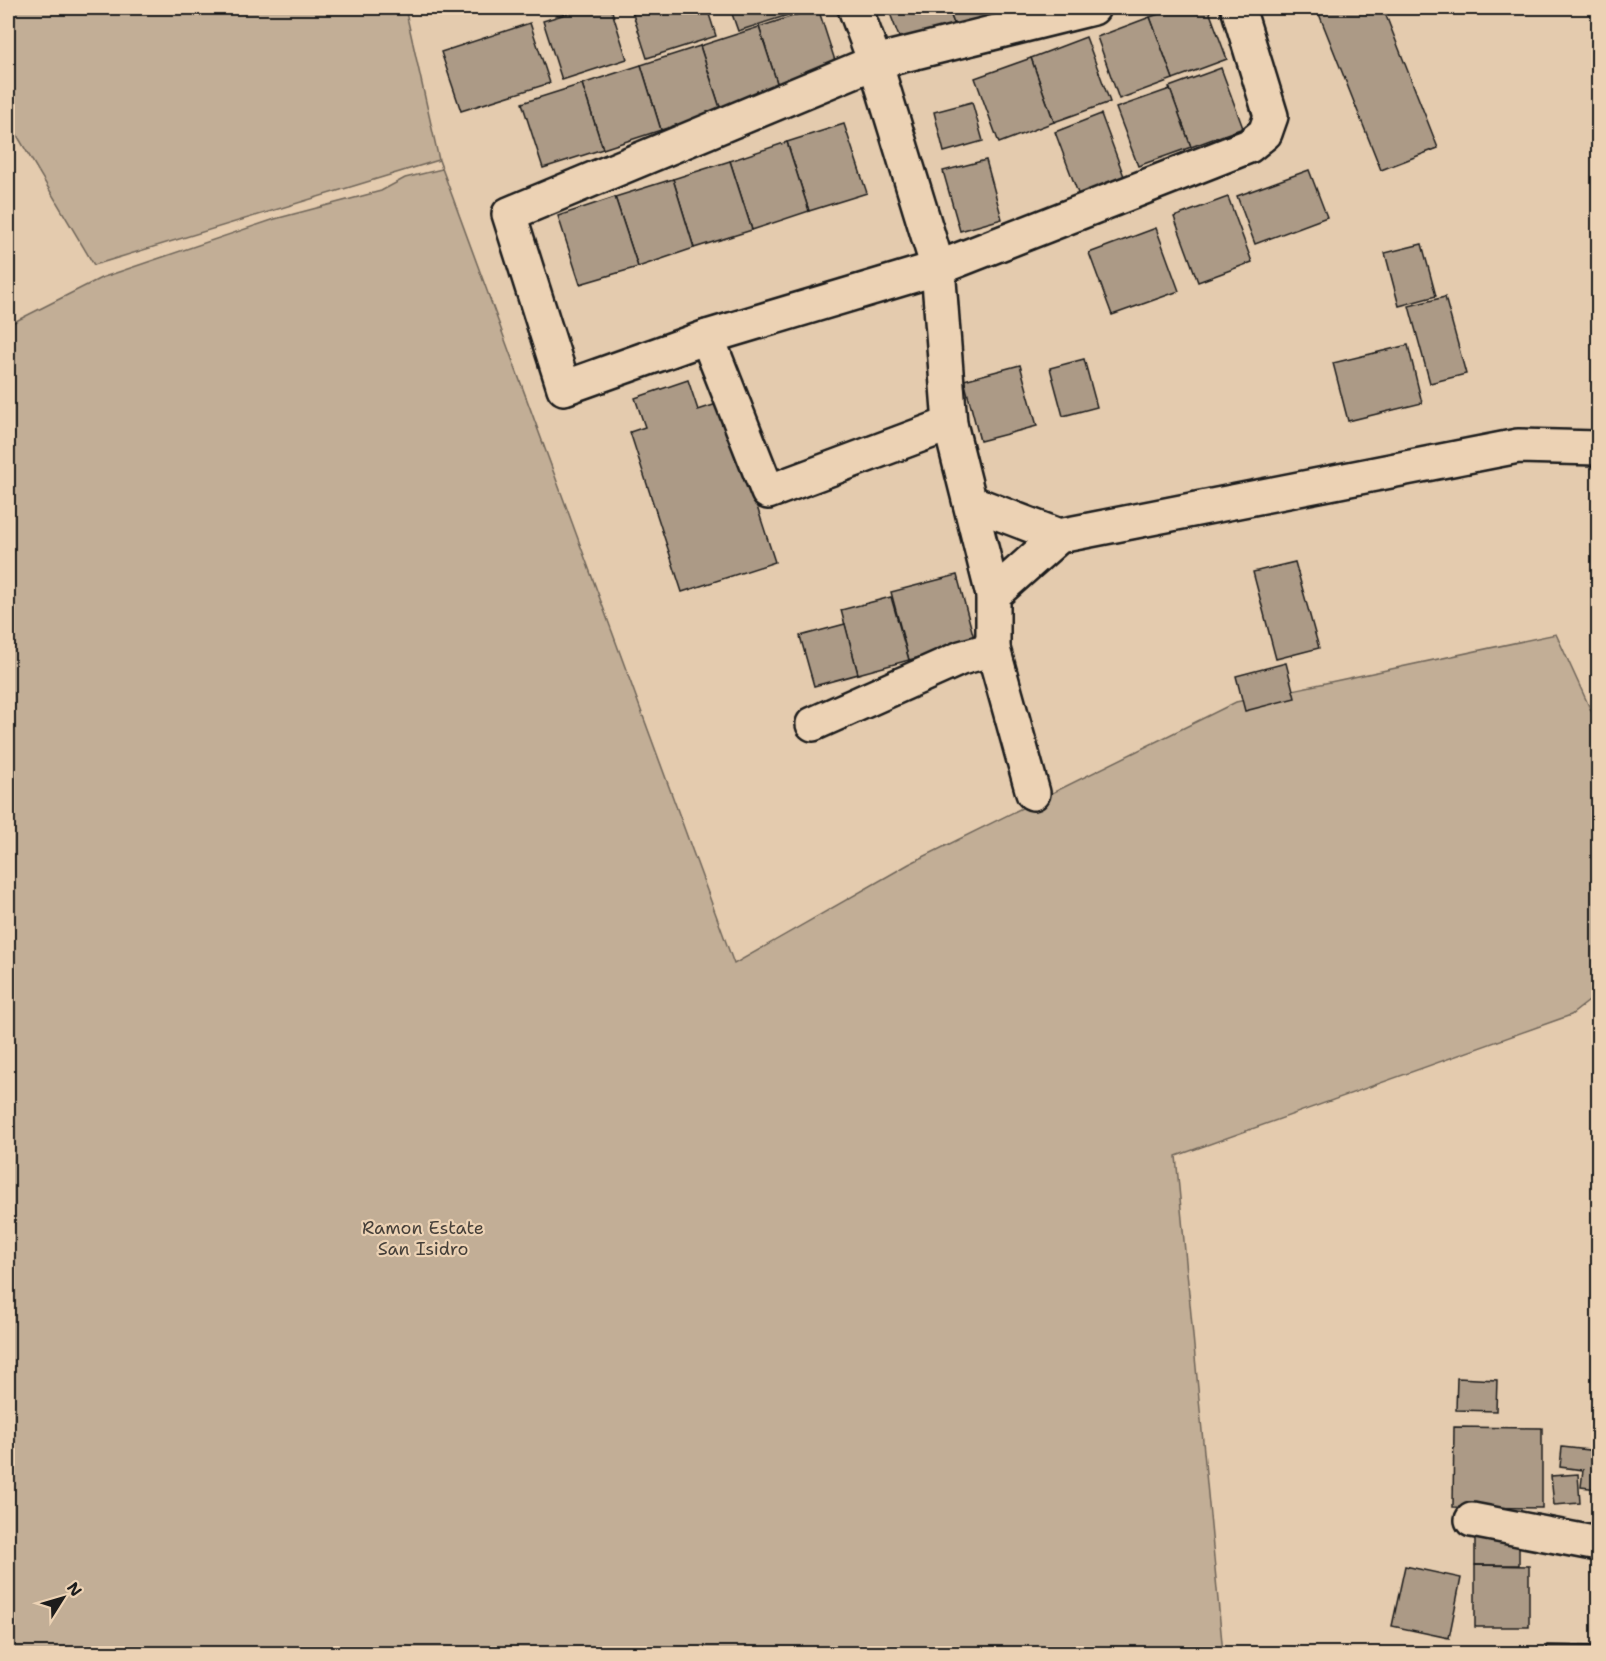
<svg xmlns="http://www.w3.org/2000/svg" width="1606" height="1661" viewBox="0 0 1606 1661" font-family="'Shantell Sans',sans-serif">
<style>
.green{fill:#c2ae96;stroke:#6f6559;stroke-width:1.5}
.building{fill:#ac9a86;stroke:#1c1c1c;stroke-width:1.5}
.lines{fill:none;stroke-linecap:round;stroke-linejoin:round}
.minor-casing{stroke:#1c1c1c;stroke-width:38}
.minor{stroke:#ecd2b4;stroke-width:33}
.labels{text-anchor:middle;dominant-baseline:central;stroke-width:4.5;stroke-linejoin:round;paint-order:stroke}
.park-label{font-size:18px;fill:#46403a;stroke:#ecd2b4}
</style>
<rect width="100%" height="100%" fill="#e4cbae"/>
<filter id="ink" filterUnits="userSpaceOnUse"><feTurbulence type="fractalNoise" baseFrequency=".0167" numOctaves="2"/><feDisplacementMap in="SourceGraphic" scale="12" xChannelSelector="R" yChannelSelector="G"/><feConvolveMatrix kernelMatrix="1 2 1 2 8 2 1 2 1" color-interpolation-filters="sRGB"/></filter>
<g filter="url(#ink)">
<path class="green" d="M8 8H405L439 160 734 964 909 864 1236 702 1556 634 1598 726V994L1571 1015 1176 1156 1223 1653 8 1654V325L101 278 275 219 381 191 405 178 442 169 439 160 94 265 8 120Z"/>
<g class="building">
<path d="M585 8H611L627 59 562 80 543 21Z"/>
<path d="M631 8H707L716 36 647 58Z"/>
<path d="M730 8H810L738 31Z"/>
<path d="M818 8 839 73 780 92 759 27Z"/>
<path d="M888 8H948L957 31 904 50Z"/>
<path d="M948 8H1009L1010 11 957 31Z"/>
<path d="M1177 8H1208L1227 59 1173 79 1150 17Z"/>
<path d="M1336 8H1383L1438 148 1381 170 1319 14Z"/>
<path d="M1150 17 1173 79 1119 99 1097 37Z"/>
<path d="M530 23 550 83 461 111 441 52Z"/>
<path d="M759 27 780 92 721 111 700 46Z"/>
<path d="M1086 37 1110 102 1054 122 1031 58Z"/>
<path d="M700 46 721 111 661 130 641 65Z"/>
<path d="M1031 58 1054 122 999 143 975 78Z"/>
<path d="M641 65 661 130 603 149 582 84Z"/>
<path d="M1221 68 1243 128 1191 147 1169 87Z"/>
<path d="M582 84 603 149 543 168 522 103Z"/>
<path d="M1170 89 1191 147 1138 166 1116 108Z"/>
<path d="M972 102 983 141 944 152 934 112Z"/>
<path d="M1101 114 1125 179 1079 196 1055 132Z"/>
<path d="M844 124 867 193 809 211 787 142Z"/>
<path d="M787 142 809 211 752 230 730 161Z"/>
<path d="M986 160 1002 219 960 231 943 171Z"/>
<path d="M730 161 752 230 694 248 673 179Z"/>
<path d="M1309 170 1327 217 1255 244 1237 196Z"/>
<path d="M673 179 694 248 638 267 615 197Z"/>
<path d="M615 197 638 267 580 284 558 216Z"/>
<path d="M1228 197 1252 262 1198 282 1174 217Z"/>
<path d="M1156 228 1179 291 1112 315 1089 253Z"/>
<path d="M1422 244 1436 296 1399 306 1385 253Z"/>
<path d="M1445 297 1466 374 1430 383 1409 306Z"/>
<path d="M1408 345 1422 403 1348 421 1333 363Z"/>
<path d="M1084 359 1097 407 1063 416 1050 368Z"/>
<path d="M1020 365 1037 426 980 441 964 380Z"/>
<path d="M688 380 698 410 723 402 775 562 682 592 630 432 645 427 635 398Z"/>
<path d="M1295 562 1319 648 1276 659 1253 572Z"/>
<path d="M957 575 975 642 909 660 891 592Z"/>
<path d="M891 597 909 660 858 674 841 610Z"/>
<path d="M845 624 858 674 814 686 800 636Z"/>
<path d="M1286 663 1295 698 1245 711 1236 676Z"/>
<path d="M1457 1378 1497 1380 1496 1411 1456 1410Z"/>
<path d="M1454 1427 1542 1428V1508L1453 1507Z"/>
<path d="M1562 1447 1598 1451V1489L1581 1487 1583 1470 1560 1467Z"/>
<path d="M1578 1474 1580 1503 1554 1505 1551 1476Z"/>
<path d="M1475 1535 1519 1536V1565H1475Z"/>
<path d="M1475 1565 1529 1566V1627H1475Z"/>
<path d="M1405 1566 1461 1578 1449 1638 1392 1626Z"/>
<path d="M1547 1645 1598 1646V1654H1547Z"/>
</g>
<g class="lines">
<defs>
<g id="minor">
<path d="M855 8 875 62 938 268 950 424 993 595"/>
<path d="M1093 8 875 62 509 214 564 388 707 337 938 268 1249 146 1265 133 1271 116 1238 8"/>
<path d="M707 337 768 492 950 424"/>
<path d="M970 502 1059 536"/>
<path d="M993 649 1033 793"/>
<path d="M813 724 961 658 993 649V595L1059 536 1518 446 1598 448"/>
<path d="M1472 1520 1598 1544"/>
</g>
</defs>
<use href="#minor" class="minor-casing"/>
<use href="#minor" class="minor"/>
</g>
</g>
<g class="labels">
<g class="park-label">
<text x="423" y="1228">Ramon Estate<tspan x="423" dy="21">San Isidro</tspan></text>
</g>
</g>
<rect width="1606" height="1661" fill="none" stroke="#ecd2b4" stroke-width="30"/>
<rect x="15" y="15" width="1576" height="1631" fill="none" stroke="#1c1c1c" stroke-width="2" filter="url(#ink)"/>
<g transform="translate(63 1598) rotate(53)" stroke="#ecd2b4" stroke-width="4.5" paint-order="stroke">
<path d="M0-4.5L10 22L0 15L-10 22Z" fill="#1c1c1c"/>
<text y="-9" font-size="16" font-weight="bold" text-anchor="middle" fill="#1c1c1c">N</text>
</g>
</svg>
